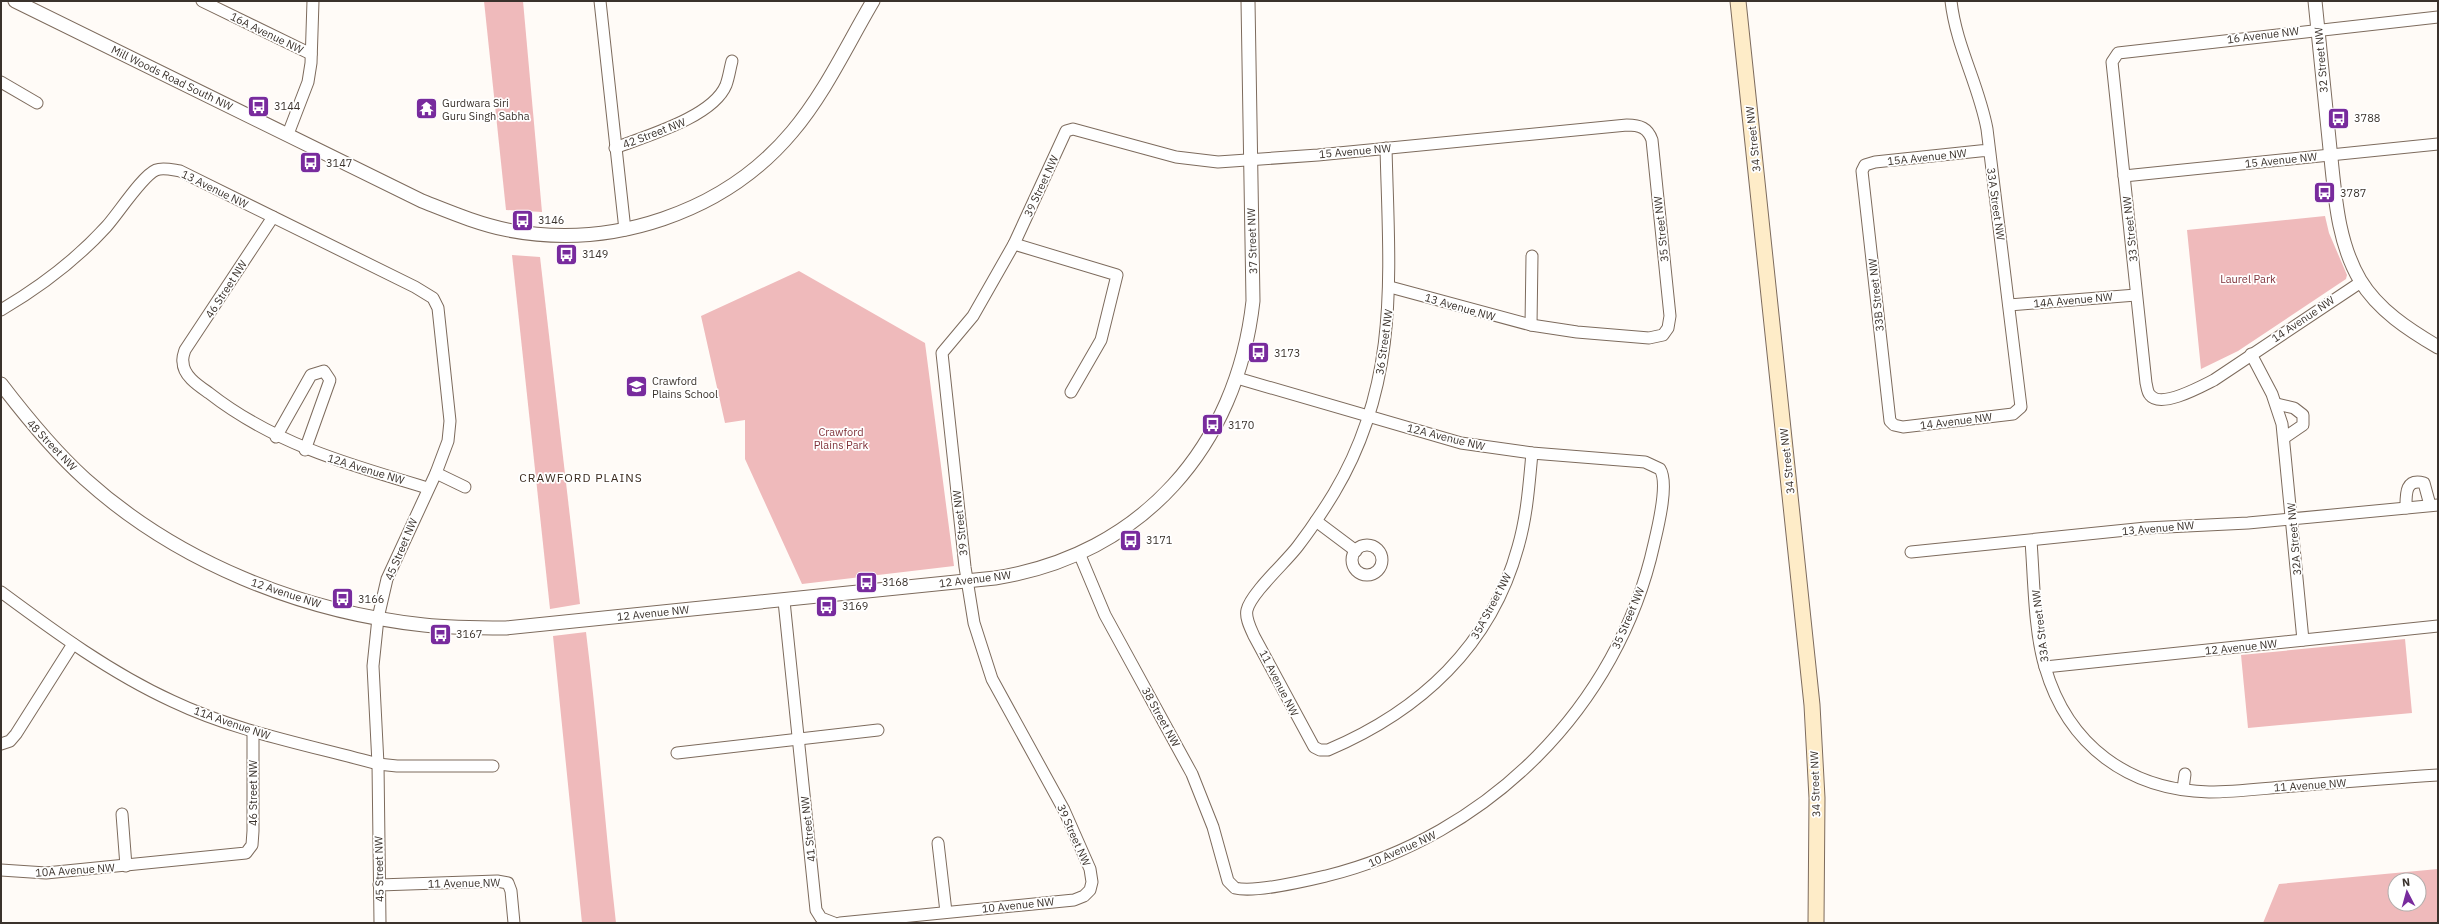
<svg xmlns="http://www.w3.org/2000/svg" width="2439" height="924" viewBox="0 0 2439 924" font-family="'IBM Plex Sans',sans-serif">
<style>
.green{fill:#efbabb;fill-rule:evenodd}
.lines{fill:none;stroke-linecap:round;stroke-linejoin:round}
.minor-casing{stroke:#7d6b5d;stroke-width:13}
.tertiary-casing{stroke:#7d6b5d;stroke-width:15}
.secondary-casing{stroke:#7d6b5d;stroke-width:17}
.minor{stroke:#fff;stroke-width:11}
.tertiary{stroke:#fff;stroke-width:13}
.secondary{stroke:#feecc8;stroke-width:15}
.labels{text-anchor:middle;dominant-baseline:central;stroke-width:3.5;stroke-linejoin:round;paint-order:stroke}
.street-label{font-size:11px;fill:#3a322c;stroke:#fff}
.poi-label{font-size:11px;fill:#3a322c;stroke:#fff;text-anchor:start}
.park-label{font-size:11px;fill:#7f3139;stroke:#fff}
.neighbourhood-label{font-size:12px;letter-spacing:1px;fill:#3a2a1e;stroke:#fff}
</style>
<rect width="100%" height="100%" fill="#fffbf7"/>
<g class="green">
<path d="M484 1H523L542 212 506 210Z"/>
<path d="M2325 216 2329 233 2347 275 2346 279 2238 351 2201 369 2187 230Z"/>
<path d="M512 255 540 257 580 604 550 609Z"/>
<path d="M799 271 925 343 954 566 802 584 745 459V420L725 423 701 316Z"/>
<path d="M586 632C598 729 605 826 616 923H582L553 636Z"/>
<path d="M2405 639 2412 713 2248 728 2241 655Z"/>
<path d="M2438 869V923H2263L2279 884ZM2395 880H2419V904H2395Z"/>
</g>
<g class="lines">
<defs>
<g id="minor">
<path d="M202 1 311 54"/>
<path d="M600 1 625 230"/>
<path d="M1951 1C1956 46 1979 85 1987 129L2021 407 2013 414 1903 427 1894 425 1890 421 1862 171 1865 165 1875 162 1989 150"/>
<path d="M1 82 37 103"/>
<path d="M288 134 308 82 311 63 313 1"/>
<path d="M615 148C646 136 713 117 726 85 729 77 730 68 732 61"/>
<path d="M1386 148C1389 272 1401 381 1334 493 1323 511 1311 529 1298 546 1287 561 1251 593 1247 610 1245 618 1251 629 1254 636L1314 747 1320 750H1328C1420 711 1491 646 1518 547 1527 516 1529 485 1532 453"/>
<path d="M2124 176 2438 144"/>
<path d="M273 217 185 350C184 353 182 358 183 362 183 376 199 386 209 393 274 444 350 465 428 488"/>
<path d="M1014 244 1117 275 1101 340 1071 392"/>
<path d="M2361 282 2214 380C2202 386 2161 409 2150 395 2147 392 2147 386 2146 383L2112 62 2118 53 2438 17"/>
<path d="M2009 305 2136 295"/>
<path d="M1 310C40 287 75 261 106 227 118 214 142 176 156 170 163 167 173 170 180 171L415 287 433 298 438 308 450 421 448 441 436 473 387 579 378 618 373 666 378 764 380 923"/>
<path d="M1531 325 1532 256"/>
<path d="M2251 354 2272 394 2282 424 2303 640"/>
<path d="M2277 404 2294 408 2303 415V425L2284 438"/>
<path d="M276 437 311 375 324 371 330 380 305 450"/>
<path d="M436 473 465 487"/>
<path d="M2406 508C2406 494 2405 478 2424 483L2430 505"/>
<path d="M1316 521 1356 551"/>
<path d="M2031 541C2034 580 2034 630 2045 667 2068 746 2129 790 2209 792 2237 792 2266 788 2294 786 2342 782 2390 778 2438 775"/>
<circle cx="1367" cy="560" r="15"/>
<path d="M1911 552 2146 528 2248 523 2438 505"/>
<path d="M1079 553 1105 615 1192 774 1213 827 1228 881 1235 888C1255 893 1305 881 1326 876 1488 836 1618 707 1654 544 1658 527 1669 483 1660 469L1645 462 1532 453 1461 443 1237 378"/>
<path d="M1 592C55 632 111 673 172 701 237 732 309 745 378 764L397 766H493"/>
<path d="M784 601 816 910 821 918 834 923"/>
<path d="M2045 667 2438 626"/>
<path d="M1 744 10 741 16 734 73 644"/>
<path d="M677 753 878 730"/>
<path d="M2183 789 2185 774"/>
<path d="M122 814 126 866"/>
<path d="M938 843 946 912"/>
<path d="M1 870 46 873 246 853 252 845 253 831V732"/>
<path d="M379 885 497 881 508 883 511 891 514 923"/>
<path d="M840 923 1074 900 1084 896 1090 890 1092 882 1090 869 1064 810 992 679 974 623 965 567 942 353 973 316 1014 244 1066 131 1073 129 1176 157 1218 162 1318 155 1627 125C1640 125 1648 128 1652 140L1670 316 1668 328 1663 335 1649 338 1577 332 1531 325 1390 287"/>
</g>
<g id="tertiary">
<path d="M15 1 422 201C450 212 478 224 508 230 611 250 724 213 792 132 825 93 847 45 873 1"/>
<path d="M2315 1C2320 50 2325 100 2330 149 2335 194 2337 241 2360 280 2378 310 2409 330 2438 347"/>
<path d="M1 384C27 418 54 451 85 479 177 562 301 612 424 625 451 628 479 628 506 628L995 578C1142 555 1237 446 1253 301L1248 1"/>
</g>
<path id="secondary" d="M1738 1 1812 705 1817 798 1816 923"/>
</defs>
<use href="#minor" class="minor-casing"/>
<use href="#tertiary" class="tertiary-casing"/>
<use href="#secondary" class="secondary-casing"/>
<use href="#minor" class="minor"/>
<use href="#tertiary" class="tertiary"/>
<use href="#secondary" class="secondary"/>
</g>
<defs>
<symbol id="bus-square" viewBox="-11 -11 22 22"><rect x="-9" y="-9" width="18" height="18" rx="4" fill="#782b9d" stroke="#fff"/><path d="M-5-6H5V4H4V6H2V4H-2V6H-4V4H-5ZM-3.5-4V0h7V-4ZM-3.5 1.2v1.5H-2V1.2ZM2 1.2v1.5H3.5V1.2Z" fill="#fff"/></symbol>
<symbol id="temple-square" viewBox="-11 -11 22 22"><rect x="-9" y="-9" width="18" height="18" rx="4" fill="#782b9d" stroke="#fff"/><path d="M0-6L5-2H3V0L6.5 2.5H4V6H1.5V3h-3V6H-4V2.5H-6.5L-3 0V-2H-5Z" fill="#fff"/></symbol>
<symbol id="school-square" viewBox="-11 -11 22 22"><rect x="-9" y="-9" width="18" height="18" rx="4" fill="#782b9d" stroke="#fff"/><path d="M0-5L7-2L0 1L-7-2ZM-4 1L0 2.5L4 1V4Q0 6-4 4Z" fill="#fff"/></symbol>
</defs>
<g fill-rule="evenodd">
<use href="#bus-square" x="246" y="94" width="25" height="25"/>
<use href="#temple-square" x="414" y="96" width="25" height="25"/>
<use href="#bus-square" x="2326" y="106" width="25" height="25"/>
<use href="#bus-square" x="298" y="150" width="25" height="25"/>
<use href="#bus-square" x="2312" y="180" width="25" height="25"/>
<use href="#bus-square" x="510" y="208" width="25" height="25"/>
<use href="#bus-square" x="554" y="242" width="25" height="25"/>
<use href="#bus-square" x="1246" y="340" width="25" height="25"/>
<use href="#school-square" x="624" y="374" width="25" height="25"/>
<use href="#bus-square" x="1200" y="412" width="25" height="25"/>
<use href="#bus-square" x="1118" y="528" width="25" height="25"/>
<use href="#bus-square" x="854" y="570" width="25" height="25"/>
<use href="#bus-square" x="330" y="586" width="25" height="25"/>
<use href="#bus-square" x="814" y="594" width="25" height="25"/>
<use href="#bus-square" x="428" y="622" width="25" height="25"/>
</g>
<g class="labels">
<g class="street-label">
<text transform="translate(267 33) rotate(26)">16A Avenue NW</text>
<text transform="translate(2263 35) rotate(-7)">16 Avenue NW</text>
<text transform="translate(2321 60) rotate(-95)">32 Street NW</text>
<text transform="translate(172 78) rotate(26)">Mill Woods Road South NW</text>
<text transform="translate(654 133) rotate(-21)">42 Street NW</text>
<text transform="translate(1753 139) rotate(-96)">34 Street NW</text>
<text transform="translate(1355 151) rotate(-5)">15 Avenue NW</text>
<text transform="translate(1927 157) rotate(-6)">15A Avenue NW</text>
<text transform="translate(2281 160) rotate(-6)">15 Avenue NW</text>
<text transform="translate(1041 186) rotate(-65)">39 Street NW</text>
<text transform="translate(215 189) rotate(26)">13 Avenue NW</text>
<text transform="translate(1996 204) rotate(82)">33A Street NW</text>
<text transform="translate(1661 229) rotate(-96)">35 Street NW</text>
<text transform="translate(2130 229) rotate(-96)">33 Street NW</text>
<text transform="translate(1252 241) rotate(-92)">37 Street NW</text>
<text transform="translate(226 289) rotate(-57)">46 Street NW</text>
<text transform="translate(1876 295) rotate(-96)">33B Street NW</text>
<text transform="translate(2073 300) rotate(-5)">14A Avenue NW</text>
<text transform="translate(1460 307) rotate(16)">13 Avenue NW</text>
<text transform="translate(2303 319) rotate(-34)">14 Avenue NW</text>
<text transform="translate(1384 342) rotate(-82)">36 Street NW</text>
<text transform="translate(1956 421) rotate(-7)">14 Avenue NW</text>
<text transform="translate(1446 437) rotate(14)">12A Avenue NW</text>
<text transform="translate(52 445) rotate(46)">48 Street NW</text>
<text transform="translate(1787 461) rotate(-96)">34 Street NW</text>
<text transform="translate(366 469) rotate(17)">12A Avenue NW</text>
<text transform="translate(960 523) rotate(-96)">39 Street NW</text>
<text transform="translate(2158 528) rotate(-5)">13 Avenue NW</text>
<text transform="translate(2294 539) rotate(-95)">32A Street NW</text>
<text transform="translate(401 549) rotate(-67)">45 Street NW</text>
<text transform="translate(975 579) rotate(-7)">12 Avenue NW</text>
<text transform="translate(286 593) rotate(18)">12 Avenue NW</text>
<text transform="translate(1491 606) rotate(-62)">35A Street NW</text>
<text transform="translate(653 613) rotate(-6)">12 Avenue NW</text>
<text transform="translate(1628 618) rotate(-67)">35 Street NW</text>
<text transform="translate(2040 626) rotate(-97)">33A Street NW</text>
<text transform="translate(2241 647) rotate(-6)">12 Avenue NW</text>
<text transform="translate(1279 683) rotate(63)">11 Avenue NW</text>
<text transform="translate(1161 717) rotate(61)">38 Street NW</text>
<text transform="translate(232 723) rotate(19)">11A Avenue NW</text>
<text transform="translate(1815 784) rotate(-92)">34 Street NW</text>
<text transform="translate(2310 785) rotate(-4)">11 Avenue NW</text>
<text transform="translate(253 793) rotate(-90)">46 Street NW</text>
<text transform="translate(808 829) rotate(-96)">41 Street NW</text>
<text transform="translate(1074 835) rotate(66)">39 Street NW</text>
<text transform="translate(1402 849) rotate(-24)">10 Avenue NW</text>
<text transform="translate(379 869) rotate(-91)">45 Street NW</text>
<text transform="translate(75 870) rotate(-4)">10A Avenue NW</text>
<text transform="translate(464 883) rotate(-1)">11 Avenue NW</text>
<text transform="translate(1018 905) rotate(-6)">10 Avenue NW</text>
</g>
<g class="poi-label">
<text x="442" y="103">Gurdwara Siri<tspan x="442" dy="13">Guru Singh Sabha</tspan></text>
<text x="274" y="106">3144</text>
<text x="2354" y="118">3788</text>
<text x="326" y="163">3147</text>
<text x="2340" y="193">3787</text>
<text x="538" y="220">3146</text>
<text x="582" y="254">3149</text>
<text x="1274" y="353">3173</text>
<text x="652" y="381">Crawford<tspan x="652" dy="13">Plains School</tspan></text>
<text x="1228" y="425">3170</text>
<text x="1146" y="540">3171</text>
<text x="882" y="582">3168</text>
<text x="358" y="599">3166</text>
<text x="842" y="606">3169</text>
<text x="456" y="634">3167</text>
</g>
<g class="park-label">
<text x="2248" y="279">Laurel Park</text>
<text x="841" y="432">Crawford<tspan x="841" dy="13">Plains Park</tspan></text>
</g>
<g class="neighbourhood-label">
<text x="581" y="477">CRAWFORD PLAINS</text>
</g>
</g>
<rect width="2439" height="924" fill="none" stroke="#3a322c" stroke-width="4"/>
<g transform="translate(2407 892) rotate(354)"><circle r="19" fill="#ffffff" stroke="#b0adab"/>
<path d="M0-3L7 15L0 10L-7 15Z" fill="#782b9d"/>
<text y="-6" font-size="11" font-weight="bold" text-anchor="middle" fill="#3a322c">N</text>
</g>
</svg>
